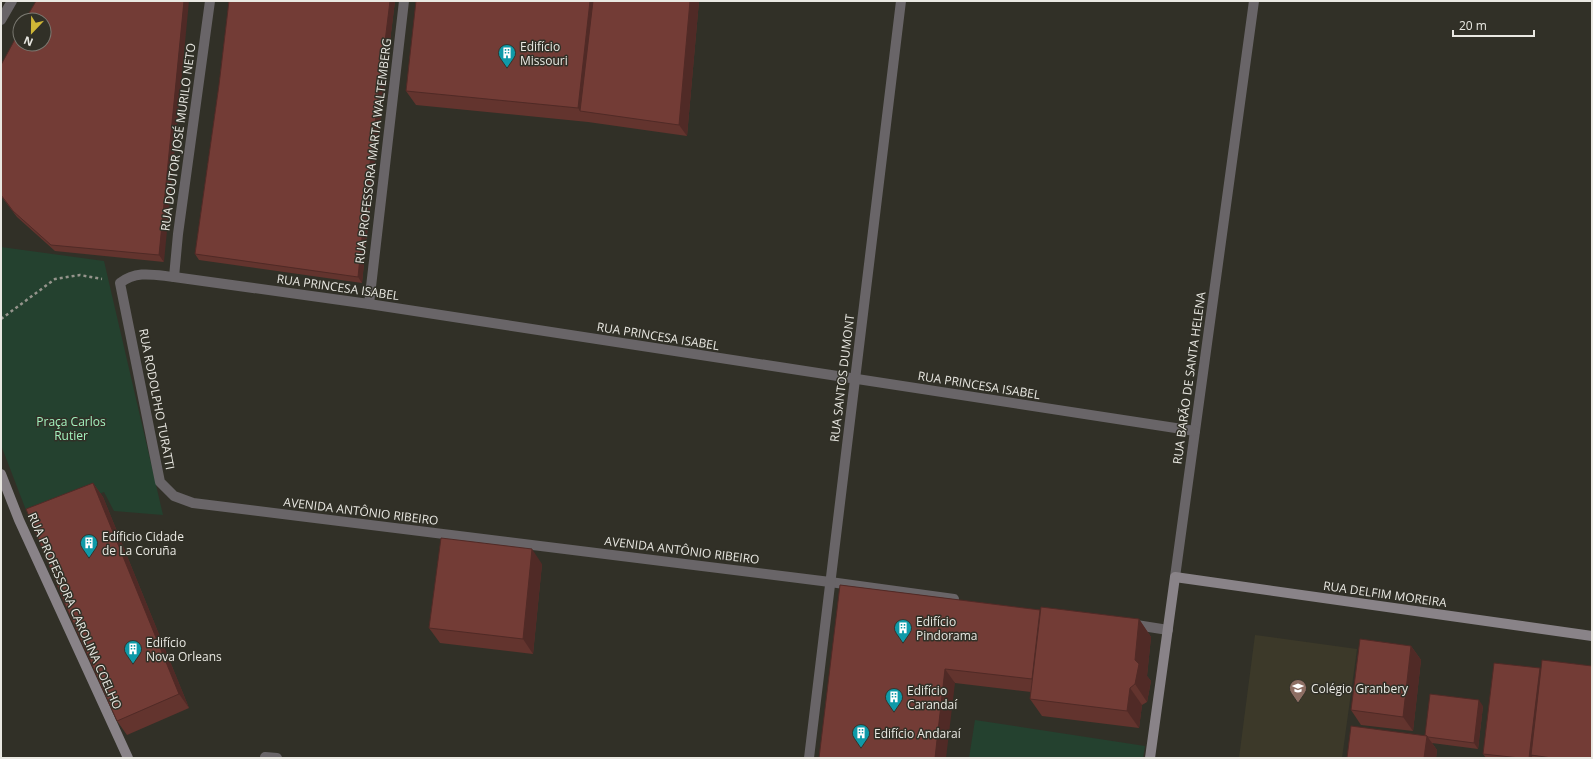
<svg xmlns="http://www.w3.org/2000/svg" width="1593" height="759" viewBox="0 0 1593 759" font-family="'Open Sans',sans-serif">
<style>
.built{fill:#3c3929}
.green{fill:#24412f}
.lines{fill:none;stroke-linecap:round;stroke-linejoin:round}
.path{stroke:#95948c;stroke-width:2.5;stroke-dasharray:3 3;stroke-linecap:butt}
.street{stroke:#696568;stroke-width:10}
.secondary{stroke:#898388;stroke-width:10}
.wall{fill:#63342e}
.shaded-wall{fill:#502a26}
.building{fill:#733c36;stroke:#502a26}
.labels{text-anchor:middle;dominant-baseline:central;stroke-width:3;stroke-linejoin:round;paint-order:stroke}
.poi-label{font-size:12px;fill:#e9e8e2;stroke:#313027;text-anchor:start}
.street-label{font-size:12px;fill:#e9e8e2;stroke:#313027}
.park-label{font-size:12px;fill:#a3f3bf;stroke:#313027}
</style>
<rect width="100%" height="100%" fill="#313027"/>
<path class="built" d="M1255 635 1357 649 1342 758H1239Z"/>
<g class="green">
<path d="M1 247 104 261 163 515 114 511 104 492 29 518 1 445Z"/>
<path d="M975 720 1145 746 1143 758H969Z"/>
</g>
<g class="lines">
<path class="path" d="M1 319 55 279 80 275 102 279"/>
<g class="street">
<path d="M1 20 12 1"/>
<path d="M174 277 178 234 210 1"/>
<path d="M369 304 404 1"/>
<path d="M1175 577 1254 1"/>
<path d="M954 599 830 582 193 503 174 496 160 482 120 283C137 270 154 275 174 277L369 304 1195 431"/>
<path d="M1130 624 1168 630"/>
<path d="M265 757 277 758"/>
<path d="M809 758 901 1"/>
</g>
<g class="secondary">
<path d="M1 474 19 520 128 758"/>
<path d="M1150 758 1175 577 1592 636"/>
</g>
</g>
<g class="wall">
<path d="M229 1H395L372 186 362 283 199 260 195 254 219 85Z"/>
<path d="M416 1H699L687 136 588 122 416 105 406 91Z"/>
<path d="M20 30 164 262 55 251 17 217 1 196Z"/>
<path d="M93 483 103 497 189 708 127 735 117 721Z"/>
<path d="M542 564 533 654 440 643 429 628Z"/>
<path d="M840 585 1040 610 1139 619 1151 637 1147 676 1151 681 1147 702 1142 705 1139 728 1042 716 1030 699 1031 692 955 683Z"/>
<path d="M1411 646 1421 660 1413 731 1361 725 1351 710Z"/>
<path d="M1483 706 1478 749 1432 743 1437 750 1436 758H1347L1425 735Z"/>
<path d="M1483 754 1592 758H1486Z"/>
</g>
<g class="shaded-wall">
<path d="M184 1H189L164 262 159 255Z"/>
<path d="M390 1H395L372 186 362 283 358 277 368 180Z"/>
<path d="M590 1H602L580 111 578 108Z"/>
<path d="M690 1H699L687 136 679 125Z"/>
<path d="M93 483 103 497 189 708 179 694Z"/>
<path d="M532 549 542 564 533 654 523 639Z"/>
<path d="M1139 619 1151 637 1147 676 1151 681 1147 702 1135 684V660Z"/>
<path d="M1411 646 1421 660 1413 731 1403 717Z"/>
<path d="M1540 668 1545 675 1531 755 1533 758H1529Z"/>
<path d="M945 669 955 683 946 758H935Z"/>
<path d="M1130 688 1142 705 1139 728 1127 711Z"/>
<path d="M1479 700 1483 706 1478 749 1474 743Z"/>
<path d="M1427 736 1437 750 1436 758H1424Z"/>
</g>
<g class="building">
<path d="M36 1H184L159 255 51 245 13 211 1 195V65L20 30V44H44V20H25Z"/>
<path d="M229 1H390L368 180 358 277 195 254 219 85Z"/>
<path d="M416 1H590L578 108 406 91Z"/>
<path d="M593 1H690L679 125 580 111Z"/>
<path d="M93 483 179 694 117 721 65 604 26 509Z"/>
<path d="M441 538 532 549 523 639 429 628Z"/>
<path d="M840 585 1040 610 1032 679 945 669 935 758H819Z"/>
<path d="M1041 607 1139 619 1135 660 1139 664 1135 684 1130 688 1127 711 1030 699Z"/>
<path d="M1360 639 1411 646 1403 717 1351 710Z"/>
<path d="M1542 660 1592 666V758H1552L1531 755Z"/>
<path d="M1494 663 1540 668 1529 758H1520L1483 754Z"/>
<path d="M1430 694 1479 700 1474 743 1428 737 1427 736 1425 735Z"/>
<path d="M1351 726 1427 736 1424 758H1347Z"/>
</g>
<defs>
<symbol id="building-pin" viewBox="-11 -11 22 30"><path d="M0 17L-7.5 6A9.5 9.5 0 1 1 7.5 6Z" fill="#0f9aa8" stroke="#313027"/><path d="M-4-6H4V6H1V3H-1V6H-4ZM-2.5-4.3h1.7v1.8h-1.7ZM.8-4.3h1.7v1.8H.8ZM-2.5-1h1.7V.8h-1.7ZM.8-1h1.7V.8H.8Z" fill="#fff"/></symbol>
<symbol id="school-pin" viewBox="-11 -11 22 30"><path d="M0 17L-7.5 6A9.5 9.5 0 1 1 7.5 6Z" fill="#8d6e63" stroke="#313027"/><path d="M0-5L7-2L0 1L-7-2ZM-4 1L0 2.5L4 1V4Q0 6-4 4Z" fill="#fff"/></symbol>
</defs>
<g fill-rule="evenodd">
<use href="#building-pin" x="497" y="43" width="20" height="27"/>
<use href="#building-pin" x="79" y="533" width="20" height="27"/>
<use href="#building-pin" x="893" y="618" width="20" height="27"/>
<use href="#building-pin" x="123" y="639" width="20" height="27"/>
<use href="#school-pin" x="1288" y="678" width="20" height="27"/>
<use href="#building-pin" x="884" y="687" width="20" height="27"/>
<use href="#building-pin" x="851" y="723" width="20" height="27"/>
</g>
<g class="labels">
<g class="poi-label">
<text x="520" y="46">Edifício<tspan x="520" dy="14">Missouri</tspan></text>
<text x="102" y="536">Edíficio Cidade<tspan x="102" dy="14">de La Coruña</tspan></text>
<text x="916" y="621">Edifício<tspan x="916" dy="14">Pindorama</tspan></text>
<text x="146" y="642">Edifício<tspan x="146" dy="14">Nova Orleans</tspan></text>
<text x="1311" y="688">Colégio Granbery</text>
<text x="907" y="690">Edifício<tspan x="907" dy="14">Carandaí</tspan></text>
<text x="874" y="733">Edifício Andaraí</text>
</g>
<g class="street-label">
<text transform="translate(178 137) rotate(-82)">RUA DOUTOR JOSÉ MURILO NETO</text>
<text transform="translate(373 151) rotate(-83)">RUA PROFESSORA MARTA WALTEMBERG</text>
<text transform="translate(338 287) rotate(8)">RUA PRINCESA ISABEL</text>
<text transform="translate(658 336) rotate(9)">RUA PRINCESA ISABEL</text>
<text transform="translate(842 378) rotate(-83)">RUA SANTOS DUMONT</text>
<text transform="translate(1189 378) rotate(-82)">RUA BARÃO DE SANTA HELENA</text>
<text transform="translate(979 385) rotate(9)">RUA PRINCESA ISABEL</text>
<text transform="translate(157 399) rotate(79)">RUA RODOLPHO TURATTI</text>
<text transform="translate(361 511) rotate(7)">AVENIDA ANTÔNIO RIBEIRO</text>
<text transform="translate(682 550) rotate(7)">AVENIDA ANTÔNIO RIBEIRO</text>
<text transform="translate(1385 594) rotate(8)">RUA DELFIM MOREIRA</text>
<text transform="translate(75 611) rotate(66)">RUA PROFESSORA CAROLINA COELHO</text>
</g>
<g class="park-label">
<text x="71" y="421">Praça Carlos<tspan x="71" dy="14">Rutier</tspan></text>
</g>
</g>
<rect width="1593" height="759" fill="none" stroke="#e9e8e2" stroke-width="4"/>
<g transform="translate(32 32) rotate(202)"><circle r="19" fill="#313027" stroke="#7b7a72"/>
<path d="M0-3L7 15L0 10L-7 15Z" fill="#d0b736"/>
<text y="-6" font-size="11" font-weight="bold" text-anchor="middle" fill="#e9e8e2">N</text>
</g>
<path d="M1453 30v6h81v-6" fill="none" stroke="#e9e8e2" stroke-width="2"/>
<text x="1459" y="30" font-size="12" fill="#e9e8e2" stroke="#313027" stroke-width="3" paint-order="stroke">20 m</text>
</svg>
